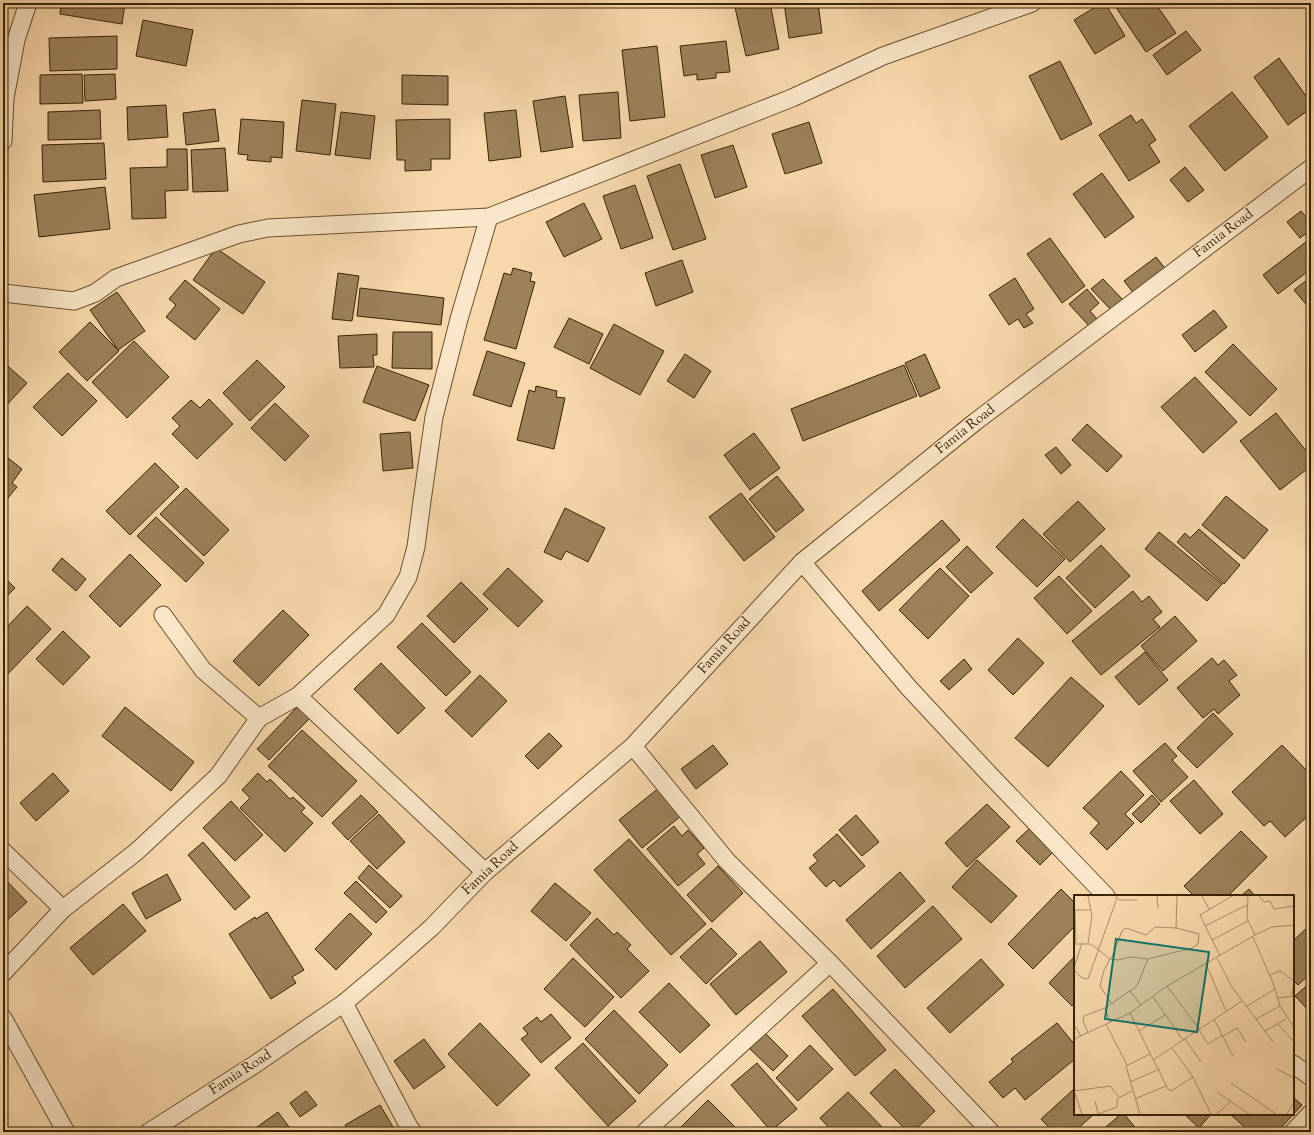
<svg xmlns="http://www.w3.org/2000/svg" width="1314" height="1135" viewBox="0 0 1314 1135" font-family="'Sorts Mill Goudy',serif">
<style>
.building{fill:#9c815b;stroke:#392305}
.lines{fill:none;stroke-linecap:round;stroke-linejoin:round}
.street-casing{stroke:#69502e;stroke-width:19}
.street{stroke:#fae6c8;stroke-width:17}
.labels{text-anchor:middle;dominant-baseline:central;stroke-width:3;stroke-linejoin:round;paint-order:stroke}
.street-label{font-size:14px;fill:#392305;stroke:#fae6c8}
.inset-road{fill:none;stroke:#ac9069;stroke-width:1}
.view{fill:#0f766e;fill-opacity:0.15;stroke:#0f766e;stroke-width:2}
.inset-edge{fill:none;stroke:#392305;stroke-width:2}
</style>
<rect width="100%" height="100%" fill="#f8d8ab"/>
<filter id="stains"><feTurbulence type="fractalNoise" baseFrequency=".005" numOctaves="4"/><feColorMatrix values="0 0 0 0 .2 0 0 0 0 .09 0 0 0 0 .02 0 0 0 .5 -.17"/></filter>
<radialGradient id="worn" r=".72"><stop offset=".6" stop-color="#630" stop-opacity="0"/><stop offset="1" stop-color="#630" stop-opacity=".3"/></radialGradient>
<g class="building">
<path d="M61 3H125L122 24 60 14Z"/>
<path d="M734 3H770L779 49 746 56Z"/>
<path d="M784 3H818L822 33 789 38Z"/>
<path d="M1102 3H1105L1125 36 1095 54 1074 20Z"/>
<path d="M1113 3H1155L1176 33 1146 52Z"/>
<path d="M143 20 193 30 186 66 136 56Z"/>
<path d="M1186 31 1201 50 1167 75 1153 55Z"/>
<path d="M117 36V69L50 71 49 38Z"/>
<path d="M726 41 730 72 716 73V78L697 80V74L684 76 680 46Z"/>
<path d="M657 46 665 117 630 121 622 50Z"/>
<path d="M1279 58 1311 103V108L1288 125 1254 77Z"/>
<path d="M1060 61 1092 124 1061 140 1029 76Z"/>
<path d="M82 74 83 103 40 104V75Z"/>
<path d="M115 74 116 99 85 101 84 75Z"/>
<path d="M402 75 448 76V105L402 104Z"/>
<path d="M618 92 621 138 583 141 579 95Z"/>
<path d="M1232 92 1268 137 1225 171 1189 126Z"/>
<path d="M565 96 573 147 541 152 533 101Z"/>
<path d="M302 100 336 104 330 155 296 151Z"/>
<path d="M166 105 168 137 128 140 127 107Z"/>
<path d="M215 109 219 141 186 145 183 113Z"/>
<path d="M100 110 101 139 48 140V112Z"/>
<path d="M516 110 521 157 489 161 484 113Z"/>
<path d="M341 112 375 116 370 159 335 155Z"/>
<path d="M1131 115 1136 123 1142 119 1156 140 1149 145 1160 162 1129 181 1099 135Z"/>
<path d="M241 119 284 122 282 158 271 157V162L247 160 248 155 238 154Z"/>
<path d="M450 119V159H431V170L405 171V160H397L396 120Z"/>
<path d="M809 122 822 163 785 174 772 134Z"/>
<path d="M104 143 106 179 43 182 42 145Z"/>
<path d="M733 145 747 187 715 198 701 155Z"/>
<path d="M225 148 228 191 193 192 191 150Z"/>
<path d="M167 149H187L188 190 165 191 166 218 132 219 130 168 167 167Z"/>
<path d="M680 164 706 239 673 250 647 176Z"/>
<path d="M1185 167 1204 190 1188 202 1170 180Z"/>
<path d="M1102 173 1134 217 1105 238 1073 194Z"/>
<path d="M635 185 653 238 621 249 603 196Z"/>
<path d="M105 187 110 229 39 237 34 195Z"/>
<path d="M584 203 602 239 564 257 546 222Z"/>
<path d="M1301 211 1311 223V230L1300 238 1287 222Z"/>
<path d="M1050 238 1085 286 1062 303 1027 254Z"/>
<path d="M1311 238V269L1278 294 1263 275Z"/>
<path d="M216 248 265 282 243 314 193 280Z"/>
<path d="M1156 257 1168 272 1136 296 1124 281Z"/>
<path d="M682 260 693 292 656 306 645 273Z"/>
<path d="M513 268 532 273 530 281 535 282 516 349 484 340 504 273 511 275Z"/>
<path d="M338 273 359 276 352 321 332 319Z"/>
<path d="M1311 277V310L1294 290Z"/>
<path d="M1015 278 1034 309 1026 314 1033 323 1024 328 1018 319 1009 325 989 295Z"/>
<path d="M1103 279 1125 302 1113 312 1091 289Z"/>
<path d="M185 280 220 309 195 340 166 317 176 305 169 299Z"/>
<path d="M360 288 444 298 441 325 357 316Z"/>
<path d="M1087 289 1099 303 1090 311 1098 320 1090 327 1069 304Z"/>
<path d="M117 292 145 331 118 350 90 310Z"/>
<path d="M1214 310 1227 327 1195 352 1182 335Z"/>
<path d="M569 318 603 334 589 364 554 347Z"/>
<path d="M90 322 119 351 87 381 59 352Z"/>
<path d="M614 324 664 351 640 395 590 368Z"/>
<path d="M393 332H432V369L392 368Z"/>
<path d="M377 334V355H373L374 367 340 368 338 336Z"/>
<path d="M134 341 169 377 127 418 92 382Z"/>
<path d="M1233 344 1277 389 1250 416 1205 372Z"/>
<path d="M487 351 525 363 511 407 473 395Z"/>
<path d="M685 354 711 371 694 398 667 381Z"/>
<path d="M925 354 940 388 920 397 905 363Z"/>
<path d="M257 360 285 387 250 421 223 393Z"/>
<path d="M3 362 27 383 3 409Z"/>
<path d="M904 365 917 396 803 441 791 409Z"/>
<path d="M377 366 429 385 415 421 363 402Z"/>
<path d="M68 373 97 401 62 436 33 407Z"/>
<path d="M1195 377 1237 422 1203 453 1161 407Z"/>
<path d="M536 386 557 391 556 397 565 398 554 449 517 440 529 390 535 392Z"/>
<path d="M209 399 233 424 197 459 172 434 180 426 172 418 191 400 200 408Z"/>
<path d="M275 403 309 436 285 461 251 428Z"/>
<path d="M1276 413 1311 457V466L1280 490 1240 441Z"/>
<path d="M1087 424 1122 456 1107 472 1072 440Z"/>
<path d="M410 432 413 468 383 471 380 434Z"/>
<path d="M754 433 780 468 750 490 724 455Z"/>
<path d="M1056 447 1071 465 1061 474 1045 455Z"/>
<path d="M3 454 22 469 12 483 17 487 3 504Z"/>
<path d="M155 463 179 487 130 535 106 511Z"/>
<path d="M777 476 804 510 776 532 749 499Z"/>
<path d="M186 488 229 530 204 556 160 514Z"/>
<path d="M741 493 775 537 744 561 709 517Z"/>
<path d="M1226 496 1268 530 1244 559 1202 525Z"/>
<path d="M1078 501 1105 529 1070 562 1043 534Z"/>
<path d="M565 508 605 528 588 562 566 551 561 560 544 552Z"/>
<path d="M156 517 204 563 186 582 137 536Z"/>
<path d="M1023 519 1065 559 1037 587 996 547Z"/>
<path d="M942 520 960 540 879 611 862 591Z"/>
<path d="M1199 529 1240 565 1224 584 1177 542 1185 533 1190 538Z"/>
<path d="M1159 532 1222 584 1207 601 1145 549Z"/>
<path d="M1101 545 1130 576 1095 608 1066 578Z"/>
<path d="M967 546 993 573 971 593 946 567Z"/>
<path d="M130 554 161 585 120 627 89 596Z"/>
<path d="M62 558 86 579 76 591 52 570Z"/>
<path d="M508 568 543 601 518 627 483 594Z"/>
<path d="M940 568 969 596 928 639 899 610Z"/>
<path d="M3 576 15 588 3 600Z"/>
<path d="M1059 576 1092 611 1067 634 1034 598Z"/>
<path d="M461 582 488 609 454 643 427 616Z"/>
<path d="M1133 591 1142 602 1149 596 1162 612 1153 619 1160 627 1101 675 1072 641Z"/>
<path d="M27 606 51 629 3 679V631Z"/>
<path d="M283 610 309 635 259 686 233 661Z"/>
<path d="M1175 616 1197 641 1163 671 1141 646Z"/>
<path d="M422 623 471 672 446 696 397 647Z"/>
<path d="M63 631 90 657 63 685 36 659Z"/>
<path d="M1018 638 1044 663 1013 695 988 670Z"/>
<path d="M1145 652 1168 680 1139 705 1115 677Z"/>
<path d="M1212 658 1218 665 1224 660 1237 675 1229 681 1240 695 1218 714 1214 709 1203 718 1177 688Z"/>
<path d="M964 659 972 669 949 690 940 681Z"/>
<path d="M381 663 425 708 398 734 354 689Z"/>
<path d="M480 675 507 701 472 737 445 711Z"/>
<path d="M1071 677 1104 706 1048 767 1015 738Z"/>
<path d="M298 706 310 718 269 760 257 749Z"/>
<path d="M125 707 194 762 171 791 102 736Z"/>
<path d="M1213 713 1233 734 1197 768 1177 748Z"/>
<path d="M302 730 357 781 322 817 268 766Z"/>
<path d="M549 733 562 746 538 769 525 756Z"/>
<path d="M1165 743 1177 756 1172 760 1188 777 1161 802 1133 771Z"/>
<path d="M713 745 728 764 696 789 681 769Z"/>
<path d="M1282 745 1311 775V813L1285 837 1270 821 1264 826 1232 792Z"/>
<path d="M1121 771 1144 795 1125 814 1134 823 1107 850 1090 833 1099 823 1083 808Z"/>
<path d="M53 773 69 791 36 821 20 803Z"/>
<path d="M258 773 267 782 270 779 290 799 293 797 305 808 301 812 313 823 285 852 240 808 250 798 242 790Z"/>
<path d="M1194 780 1223 814 1200 834 1170 801Z"/>
<path d="M660 787 682 815 642 848 619 820Z"/>
<path d="M361 795 378 812 348 840 332 823Z"/>
<path d="M1152 795 1160 804 1141 823 1132 814Z"/>
<path d="M231 801 263 835 235 861 203 828Z"/>
<path d="M987 804 1010 827 967 867 945 843Z"/>
<path d="M379 814 405 842 377 869 350 841Z"/>
<path d="M856 815 879 842 862 856 839 830Z"/>
<path d="M674 826 682 836 688 830 704 848 697 854 705 864 678 886 647 849Z"/>
<path d="M1030 828 1053 852 1040 865 1016 841Z"/>
<path d="M1241 831 1267 857 1228 896H1194L1184 886Z"/>
<path d="M837 834 865 866 840 887 834 880 826 887 809 868 818 861 813 855Z"/>
<path d="M629 839 706 924 671 955 594 870Z"/>
<path d="M203 842 250 897 235 910 188 855Z"/>
<path d="M977 860 1017 896 991 923 952 887Z"/>
<path d="M369 865 402 896 390 908 358 878Z"/>
<path d="M718 866 743 893 712 922 687 895Z"/>
<path d="M900 872 925 901 871 949 846 920Z"/>
<path d="M167 874 181 900 146 919 132 893Z"/>
<path d="M3 877 27 902 3 924Z"/>
<path d="M356 881 387 912 376 923 344 893Z"/>
<path d="M555 883 591 913 566 941 531 911Z"/>
<path d="M1061 889 1075 903V926L1033 969 1008 944Z"/>
<path d="M1249 889 1255 896H1241Z"/>
<path d="M123 904 146 931 93 975 70 948Z"/>
<path d="M933 906 962 939 905 988 877 956Z"/>
<path d="M267 912 304 970 292 977 296 983 271 999 229 934 255 917 256 919Z"/>
<path d="M350 913 372 934 336 970 315 949Z"/>
<path d="M597 918 614 935 617 932 631 945 627 949 649 971 621 998 570 945Z"/>
<path d="M1311 924V973L1298 985 1293 980V941Z"/>
<path d="M711 928 737 954 706 984 680 957Z"/>
<path d="M760 941 787 972 736 1015 710 984Z"/>
<path d="M1075 956V1003L1072 1006 1049 983Z"/>
<path d="M573 958 614 997 585 1027 544 989Z"/>
<path d="M981 959 1004 985 950 1033 927 1008Z"/>
<path d="M1311 982V1013L1295 996Z"/>
<path d="M669 983 710 1025 680 1053 639 1012Z"/>
<path d="M833 989 886 1050 855 1076 802 1016Z"/>
<path d="M614 1010 668 1065 639 1094 585 1039Z"/>
<path d="M551 1014 571 1038 541 1063 521 1039 528 1034 523 1028 537 1017 541 1022Z"/>
<path d="M480 1023 530 1075 497 1106 448 1054Z"/>
<path d="M1057 1023 1075 1045V1059L1025 1100 1015 1088 1003 1098 989 1082 1013 1062 1011 1059Z"/>
<path d="M764 1032 788 1056 773 1071 748 1047Z"/>
<path d="M424 1039 445 1067 414 1089 394 1061Z"/>
<path d="M583 1043 636 1101 608 1126 555 1068Z"/>
<path d="M810 1045 833 1069 798 1101 776 1078Z"/>
<path d="M757 1063 797 1109 771 1131 731 1085Z"/>
<path d="M895 1069 935 1111 913 1132H908L870 1093Z"/>
<path d="M1075 1088V1114H1094L1074 1132H1053L1041 1119Z"/>
<path d="M306 1091 317 1105 300 1117 290 1103Z"/>
<path d="M848 1092 887 1132H833L820 1118Z"/>
<path d="M1293 1097 1302 1105 1277 1132H1266L1260 1127 1255 1132H1250L1230 1114H1293Z"/>
<path d="M708 1100 740 1132H676Z"/>
<path d="M380 1105 396 1132H349L345 1125Z"/>
<path d="M278 1112 292 1131 290 1132H250Z"/>
<path d="M1121 1114H1124L1139 1132H1100Z"/>
<path d="M1184 1114H1211L1199 1128Z"/>
<path d="M328 1127 332 1132H321Z"/>
</g>
<g class="lines">
<defs>
<g id="street">
<path d="M3 141 5 98 16 40 28 3"/>
<path d="M3 293 74 301 95 293 116 278 239 234 268 228 489 217 792 98 883 56 1032 3"/>
<path d="M802 562 909 688 989 774 1106 896"/>
<path d="M163 615 203 670 259 718"/>
<path d="M298 696 485 872"/>
<path d="M633 746 727 861 830 963 991 1132"/>
<path d="M3 851 63 909"/>
<path d="M3 973 63 909 136 852 218 776 259 718 298 696 386 615 408 577 416 547 422 501 434 417 459 319 489 217"/>
<path d="M344 1003 409 1127 413 1132"/>
<path d="M3 1018 66 1132"/>
<path d="M1293 1064 1311 1077"/>
<path d="M149 1132 254 1065 344 1003 388 966 432 927 485 872 633 746 802 562 975 422 1311 168"/>
<path d="M645 1132 830 963"/>
<path d="M1293 1132 1311 1113"/>
</g>
</defs>
<use href="#street" class="street-casing"/>
<use href="#street" class="street"/>
</g>
<g class="labels">
<g class="street-label">
<text transform="translate(1224 234) rotate(-37)">Famia Road</text>
<text transform="translate(966 430) rotate(-38)">Famia Road</text>
<text transform="translate(725 646) rotate(-48)">Famia Road</text>
<text transform="translate(491 869) rotate(-43)">Famia Road</text>
<text transform="translate(241 1073) rotate(-33)">Famia Road</text>
</g>
</g>
<g transform="translate(1074 895)">
<rect width="220" height="220" fill="#f8d8ab"/>
<path class="inset-road" d="M42 1 45 5H63M83 1 84 13M128 1 135 14M174 1 173 23 181 40M185 1 190 7 196 6 200 14 220 11M1 15 2 48M1 15H17M131 31 173 10M102 33 103 1M179 42 199 88 206 111 220 132M138 45 174 26M14 48 18 21 14 1M0 49H17L36 64 44 65 56 62 74 64 118 53 124 49 125 39 102 33 81 32 72 40 52 33 48 36 38 62 36 64 30 75 26 91 37 108M146 61 126 20 158 1M143 63 158 92 199 147M132 69 152 116M0 73 8 48M0 75 8 83 14 84 43 3M196 80 206 76 220 86M93 91 125 134M56 96 67 110M218 101 220 86M79 102 109 145M204 103 220 101M173 111 201 94M31 113 36 127M56 118 94 194 97 196 119 182M140 124 159 161M182 124 206 111M32 129 53 170M204 129 220 147M0 130 7 141M125 135 134 149 149 140M65 136 91 120M191 136 212 124M14 138 9 126 10 121 31 113 63 91 74 64M149 141 163 133 172 147M0 144 56 118 93 91 181 40 198 32 220 30M111 144 127 167M98 153 119 182 137 219M79 165 168 106M203 174 220 183M56 187 86 174M157 188 202 219M0 196 36 191 45 202M0 196 8 219M143 197 175 219M61 204 92 191M21 206 24 219M24 219 43 212V204L58 196M66 219 52 171 76 159M143 219 156 207M213 219 220 207"/>
<path class="view" d="M42 44 135 57 123 137 31 124Z"/>
<rect width="220" height="220" class="inset-edge"/>
</g>
<rect width="1314" height="1135" fill="none" stroke="#f8d8ab" stroke-width="16"/>
<rect x="4" y="4" width="1306" height="1127" fill="none" stroke="#392305" stroke-width="2"/>
<rect x="8" y="8" width="1298" height="1119" fill="none" stroke="#392305"/>
<rect width="100%" height="100%" filter="url(#stains)"/>
<rect width="100%" height="100%" fill="url(#worn)"/>
</svg>
